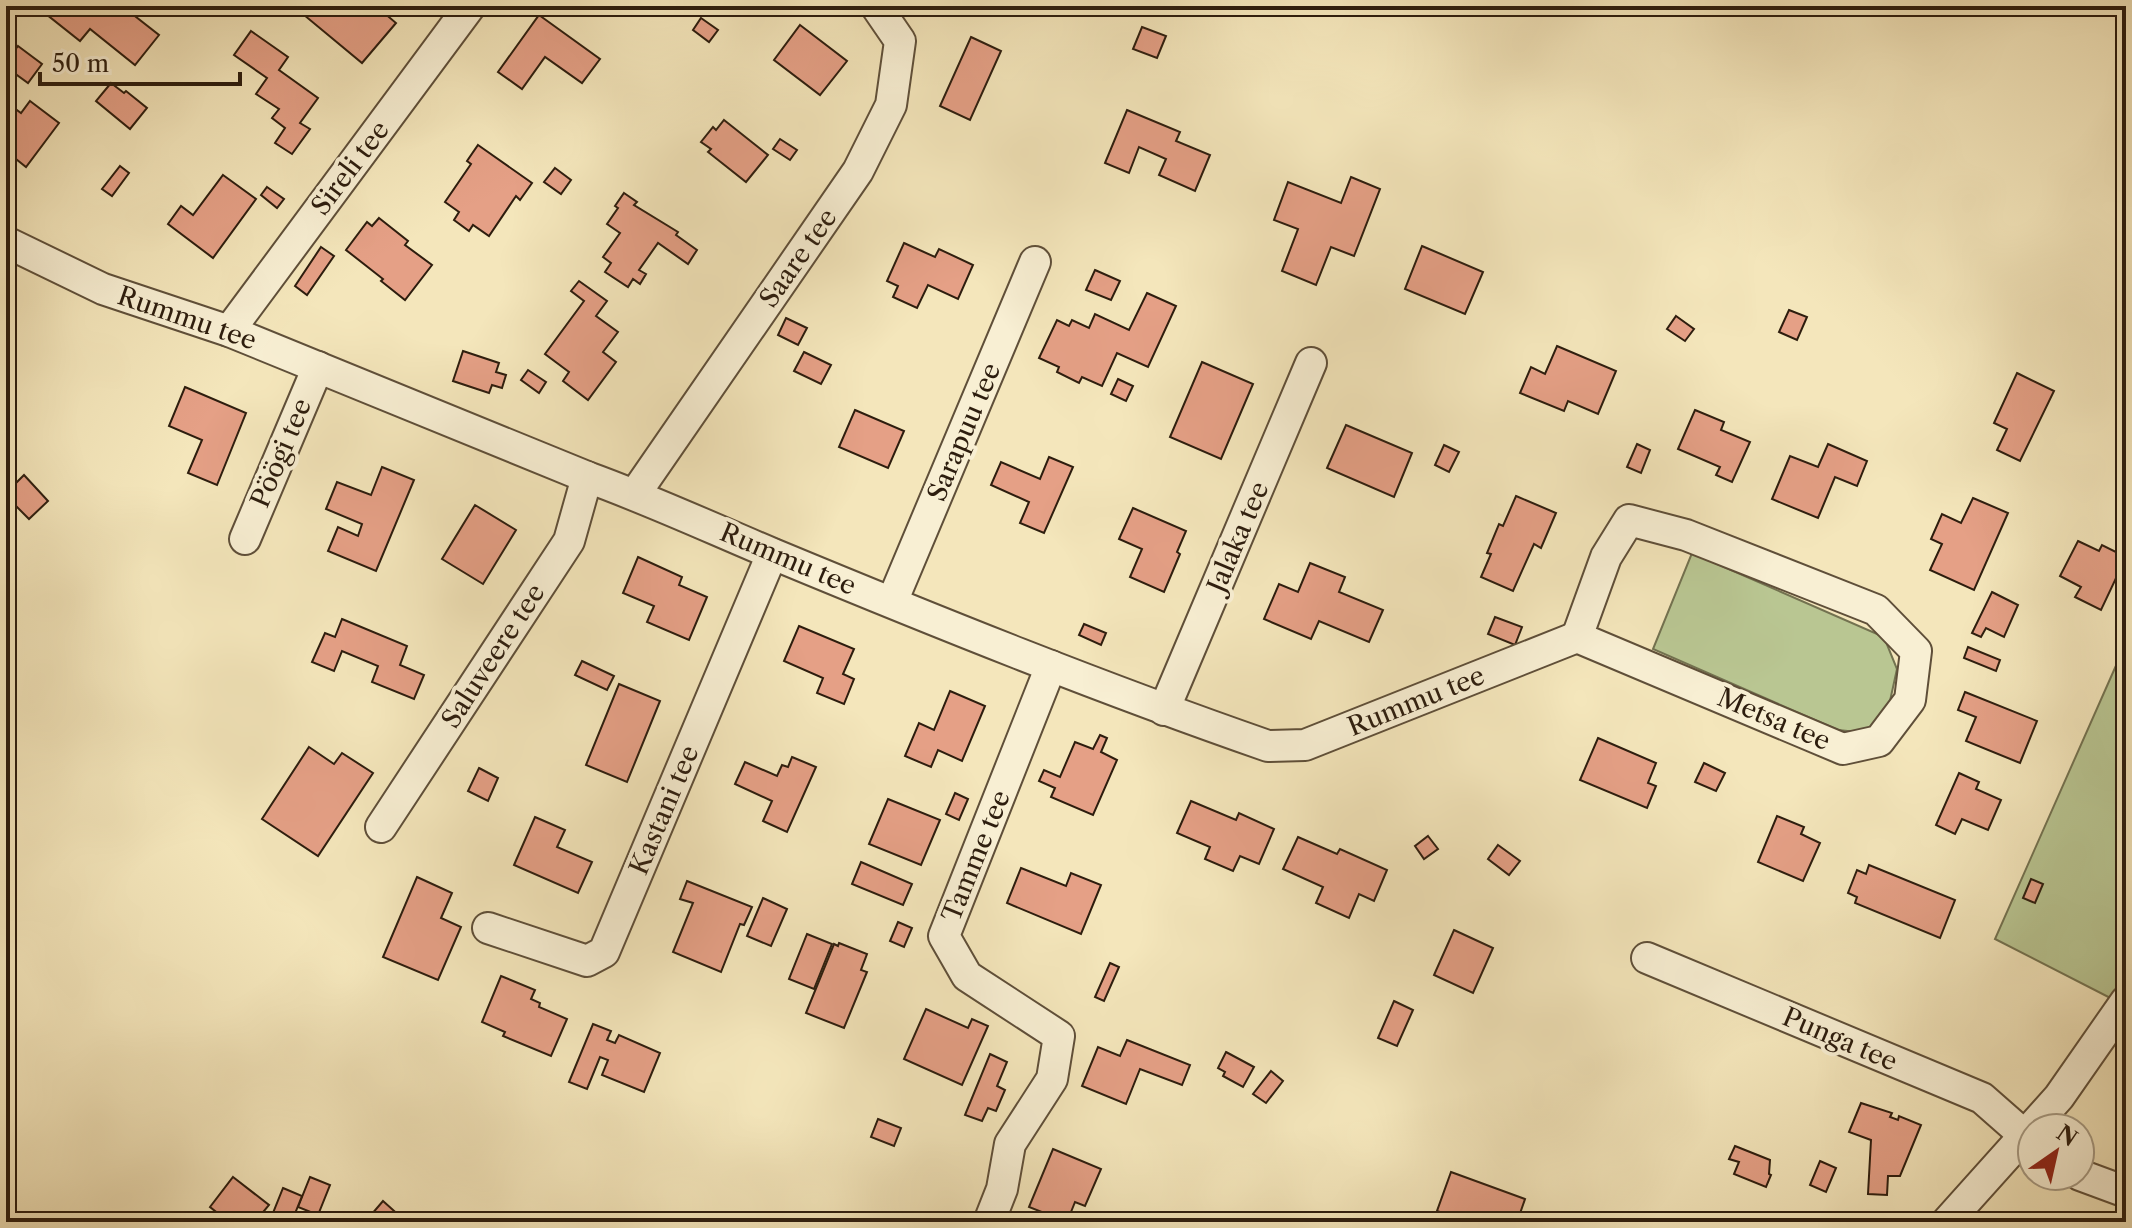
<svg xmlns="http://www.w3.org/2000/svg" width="2132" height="1228" viewBox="0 0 2132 1228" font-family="'Libre Caslon Text',serif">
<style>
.green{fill:#b9c692;stroke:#737250;stroke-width:2}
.building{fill:#e5a086;stroke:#2d1d0e;stroke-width:2}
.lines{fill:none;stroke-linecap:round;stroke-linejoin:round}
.street-casing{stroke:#5f4f39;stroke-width:34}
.street{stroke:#f8efd3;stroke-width:30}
.labels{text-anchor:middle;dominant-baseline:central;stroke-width:8;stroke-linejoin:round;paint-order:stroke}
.street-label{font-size:26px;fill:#2d1d0e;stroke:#f8efd3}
</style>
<rect width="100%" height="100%" fill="#f4e6bb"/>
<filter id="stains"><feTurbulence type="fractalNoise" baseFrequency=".0025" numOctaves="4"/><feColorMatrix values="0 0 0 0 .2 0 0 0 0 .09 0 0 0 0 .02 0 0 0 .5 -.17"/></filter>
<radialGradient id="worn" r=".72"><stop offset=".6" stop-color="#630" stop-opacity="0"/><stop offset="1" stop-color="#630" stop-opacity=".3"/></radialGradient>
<g class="green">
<path d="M1692 553 1884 637 1897 669 1888 710 1867 733 1838 730 1653 649Z"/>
<path d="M2126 643V1006L1995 939Z"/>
</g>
<g class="building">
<path d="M53 6H122L159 35 135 65 90 29 80 41 46 14Z"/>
<path d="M312 6H376L396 23 362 63 304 15Z"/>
<path d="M539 15 600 59 582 83 545 57 522 89 498 72Z"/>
<path d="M701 18 718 30 709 42 693 30Z"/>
<path d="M800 25 847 61 820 95 774 60Z"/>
<path d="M1142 27 1166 36 1157 58 1133 49Z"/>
<path d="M251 31 288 57 279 70 318 98 300 123 310 129 292 154 275 143 285 128 272 118 279 109 256 94 267 78 234 55Z"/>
<path d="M971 37 1001 51 970 120 940 106Z"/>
<path d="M18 46 42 64 28 83 6 67V62Z"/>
<path d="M111 83 124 93 126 91 147 108 130 129 96 101Z"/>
<path d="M30 101 59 123 26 167 6 151V102L21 113Z"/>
<path d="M1127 110 1180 132 1176 141 1210 155 1195 191 1159 175 1166 159 1139 147 1129 173 1105 163Z"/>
<path d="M724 120 768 155 746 182 708 152 711 149 701 142 713 127 716 130Z"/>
<path d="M780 139 797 150 790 160 773 149Z"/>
<path d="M478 145 532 183 520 200 516 196 489 236 473 225 469 231 454 220 459 212 445 202 471 164 467 161Z"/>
<path d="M120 166 129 173 112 196 102 189Z"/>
<path d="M555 168 571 180 561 194 544 182Z"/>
<path d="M223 175 256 199 213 258 168 224 181 206 193 215Z"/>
<path d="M1351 177 1380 189 1354 256 1331 247 1316 285 1282 271 1298 229 1274 220 1288 182 1341 203Z"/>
<path d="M267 187 284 199 277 208 261 195Z"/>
<path d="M624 193 637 202 634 205 678 232 676 235 697 250 688 264 658 243 639 270 646 274 640 284 633 279 628 287 605 272 611 263 603 257 620 233 607 224 618 208 615 206Z"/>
<path d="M379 218 408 241 405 245 432 265 405 300 381 281 383 279 346 250 367 222 372 226Z"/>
<path d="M904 243 935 257 939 249 973 265 958 299 928 285 917 308 893 297 898 286 887 281Z"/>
<path d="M1422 246 1483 272 1465 314 1405 289Z"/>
<path d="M321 247 334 256 307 295 295 286Z"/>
<path d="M1095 270 1120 281 1111 300 1086 290Z"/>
<path d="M579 281 607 301 596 316 618 332 603 352 616 362 588 400 563 381 569 372 545 354 584 301 571 291Z"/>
<path d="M1147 293 1176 306 1148 367 1117 353 1102 386 1082 377 1079 383 1057 372 1059 367 1039 358 1057 320 1069 326 1072 320 1089 328 1095 314 1129 330Z"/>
<path d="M1789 310 1807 317 1797 340 1779 332Z"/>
<path d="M1676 316 1694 329 1685 341 1667 329Z"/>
<path d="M786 318 807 328 798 345 778 335Z"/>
<path d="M1557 346 1616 371 1598 414 1568 401 1564 411 1520 393 1531 367 1545 374Z"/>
<path d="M463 351 499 363 496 372 506 375 502 388 492 385 489 393 453 381Z"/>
<path d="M804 352 831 365 821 384 794 371Z"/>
<path d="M1202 362 1253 384 1221 459 1170 437Z"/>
<path d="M528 370 546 382 539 393 521 380Z"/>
<path d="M2017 373 2054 391 2020 461 1997 450 2007 429 1994 423Z"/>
<path d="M1118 379 1133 386 1126 401 1111 394Z"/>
<path d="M185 387 246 413 217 485 188 473 202 440 169 426Z"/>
<path d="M855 410 904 431 888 468 839 447Z"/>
<path d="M1695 410 1724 422 1721 430 1750 442 1732 482 1716 475 1720 467 1678 449Z"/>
<path d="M1346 425 1412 453 1394 497 1327 468Z"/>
<path d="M1637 444 1650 450 1641 473 1627 467Z"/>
<path d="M1828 444 1867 461 1857 486 1835 477 1818 518 1772 499 1790 456 1818 467Z"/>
<path d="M1444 445 1459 452 1449 472 1435 465Z"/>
<path d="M1049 457 1073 467 1044 533 1020 523 1029 502 991 485 1001 462 1040 479Z"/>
<path d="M382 467 414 480 376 571 328 551 338 527 358 536 362 524 326 509 337 482 371 495Z"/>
<path d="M24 475 48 501 29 519 6 496V493Z"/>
<path d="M1516 496 1556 513 1541 548 1534 544 1513 591 1481 577 1491 554 1487 553 1499 524 1503 526Z"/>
<path d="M1973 498 2008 513 1974 590 1930 570 1942 544 1931 539 1942 514 1961 523Z"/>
<path d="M475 505 516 530 483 584 442 559Z"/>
<path d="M1133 508 1186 531 1177 552 1180 554 1164 592 1130 577 1142 549 1119 539Z"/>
<path d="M2078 541 2099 551 2102 545 2126 557 2101 610 2075 597 2081 587 2060 576Z"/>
<path d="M638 557 682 577 679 585 707 597 689 640 647 622 654 606 623 593Z"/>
<path d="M1310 563 1345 577 1339 592 1383 610 1369 642 1319 621 1311 639 1264 619 1279 584 1298 592Z"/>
<path d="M1992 592 2018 605 2004 637 1986 628 1981 637 1972 633Z"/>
<path d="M1495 617 1522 627 1515 645 1488 634Z"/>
<path d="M342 619 407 646 400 665 424 675 414 699 372 682 378 666 342 651 334 671 312 662 325 633 335 637Z"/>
<path d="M1084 624 1106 633 1101 645 1079 635Z"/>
<path d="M799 626 854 649 843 674 854 679 844 704 817 693 823 678 784 661Z"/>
<path d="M1968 647 2000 660 1996 671 1964 658Z"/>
<path d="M582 661 614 676 607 690 575 675Z"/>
<path d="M619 684 660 701 627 782 586 765Z"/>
<path d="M950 691 985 706 962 761 938 750 931 767 905 756 919 723 934 730Z"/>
<path d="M1965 692 2037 721 2020 763 1966 741 1976 717 1958 710Z"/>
<path d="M1100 735 1107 738 1101 752 1117 760 1093 815 1051 797 1055 788 1039 781 1044 770 1060 777 1075 742 1093 749Z"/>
<path d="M1598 738 1656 763 1648 783 1656 786 1647 808 1580 780Z"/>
<path d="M309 747 334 764 342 753 373 773 318 856 262 819Z"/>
<path d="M792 757 816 767 787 832 763 821 772 801 735 784 745 762 777 776 782 765 788 767Z"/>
<path d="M1704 763 1725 773 1716 791 1695 782Z"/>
<path d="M479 768 498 778 488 801 468 791Z"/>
<path d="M1959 773 1979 782 1976 789 2001 800 1988 830 1962 819 1955 834 1936 825Z"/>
<path d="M955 793 968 799 959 820 946 814Z"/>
<path d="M888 799 940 820 921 865 869 844Z"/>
<path d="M1191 801 1236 820 1239 813 1274 829 1259 864 1240 856 1233 871 1205 859 1210 847 1177 833Z"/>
<path d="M1777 816 1804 827 1801 834 1820 843 1803 881 1758 862Z"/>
<path d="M535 817 565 830 557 847 592 862 578 893 514 865Z"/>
<path d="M1428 836 1438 849 1424 859 1415 846Z"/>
<path d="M1298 837 1337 854 1340 849 1387 870 1374 901 1359 894 1349 918 1316 903 1323 887 1283 869Z"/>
<path d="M1498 845 1520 861 1509 875 1488 859Z"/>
<path d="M861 862 912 884 903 905 852 884Z"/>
<path d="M1869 865 1955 900 1940 938 1855 903 1857 897 1848 893 1857 870 1866 874Z"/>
<path d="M1021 868 1066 886 1071 873 1101 885 1081 934 1007 903Z"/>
<path d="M417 877 452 893 441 918 461 927 438 980 383 957Z"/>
<path d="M2031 879 2043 884 2035 903 2023 898Z"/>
<path d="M687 881 752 907 744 925 740 924 721 972 673 952 693 903 680 899Z"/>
<path d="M763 898 787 909 771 946 747 936Z"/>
<path d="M898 922 912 928 904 947 890 941Z"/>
<path d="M1454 930 1493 948 1473 993 1434 975Z"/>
<path d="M807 934 832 944 814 989 789 979Z"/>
<path d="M839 943 867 954 861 970 867 972 844 1028 806 1013 834 944 838 946Z"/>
<path d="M1110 963 1119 967 1104 1001 1095 997Z"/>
<path d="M501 976 535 990 531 999 540 1003 539 1007 567 1019 551 1056 503 1036 505 1032 482 1022Z"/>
<path d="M1394 1001 1413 1010 1397 1046 1378 1038Z"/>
<path d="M926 1009 968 1028 972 1019 988 1026 962 1085 904 1059Z"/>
<path d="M593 1024 611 1031 607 1040 615 1043 619 1035 660 1053 644 1092 602 1075 608 1060 600 1057 587 1089 569 1082Z"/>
<path d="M1127 1040 1190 1065 1182 1085 1140 1069 1126 1104 1082 1086 1098 1047 1120 1056Z"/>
<path d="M1226 1052 1254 1067 1243 1087 1223 1076 1225 1072 1218 1068Z"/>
<path d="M990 1054 1007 1062 997 1086 1005 1090 996 1111 988 1108 982 1121 965 1115Z"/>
<path d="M1271 1071 1283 1081 1266 1103 1253 1094Z"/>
<path d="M1861 1103 1892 1113 1890 1117 1898 1120 1899 1116 1921 1125 1900 1176H1888L1887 1195 1868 1194 1871 1140 1849 1132Z"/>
<path d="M878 1119 901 1128 894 1146 871 1137Z"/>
<path d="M1735 1146 1770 1160 1769 1174 1771 1175 1766 1187 1734 1174 1739 1162 1729 1159Z"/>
<path d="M1053 1149 1101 1169 1085 1206 1075 1202 1067 1222 1029 1207Z"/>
<path d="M1820 1161 1836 1168 1826 1192 1810 1185Z"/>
<path d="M1451 1172 1525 1199 1517 1222H1467L1437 1211Z"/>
<path d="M233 1177 269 1205 255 1222H229L210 1207Z"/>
<path d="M310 1177 330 1185 318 1215 298 1207Z"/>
<path d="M283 1188 302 1196 292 1221 273 1213Z"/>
<path d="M383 1201 402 1218 398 1222H365Z"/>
<path d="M2044 1215 2063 1222H2041Z"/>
</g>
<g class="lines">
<defs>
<g id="street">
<path d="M6 242 103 289 229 331 587 477C651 500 711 528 773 554 937 622 1101 688 1268 746L1305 745 1577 637"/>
<path d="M229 331 470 6"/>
<path d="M635 494 858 171 891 105 900 41 876 6"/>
<path d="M1629 520 1686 535 1876 610 1916 651 1910 700 1879 741 1843 749 1577 637 1606 557Z"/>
<path d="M245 539 318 367"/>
<path d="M892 602 1035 262"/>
<path d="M1164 710 1311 363"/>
<path d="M381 827 569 541 587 477"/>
<path d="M488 928 587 961 604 952 772 554"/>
<path d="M1647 958 1982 1098 2032 1142"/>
<path d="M2080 1175 2126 1192"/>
<path d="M989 1222 1002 1189 1010 1144 1052 1079 1059 1036 967 976 944 936 1051 666"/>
<path d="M1947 1222 2059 1097 2126 1001"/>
</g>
</defs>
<use href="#street" class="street-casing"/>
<use href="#street" class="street"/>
</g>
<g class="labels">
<g class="street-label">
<text transform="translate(350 168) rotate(-53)">Sireli tee</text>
<text transform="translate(798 258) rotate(-55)">Saare tee</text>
<text transform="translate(187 318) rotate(19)">Rummu tee</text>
<text transform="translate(964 432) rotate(-67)">Sarapuu tee</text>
<text transform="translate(281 453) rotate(-67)">Pöögi tee</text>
<text transform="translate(1238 537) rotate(-67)">Jalaka tee</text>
<text transform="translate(788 559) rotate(23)">Rummu tee</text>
<text transform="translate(493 656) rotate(-57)">Saluveere tee</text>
<text transform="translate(1416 701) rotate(-22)">Rummu tee</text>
<text transform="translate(1774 719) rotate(23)">Metsa tee</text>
<text transform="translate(664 810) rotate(-67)">Kastani tee</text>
<text transform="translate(976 856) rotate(-68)">Tamme tee</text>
<text transform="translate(1840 1039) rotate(23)">Punga tee</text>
</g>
</g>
<rect width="2132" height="1228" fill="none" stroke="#f4e6bb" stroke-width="32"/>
<rect x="8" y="8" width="2116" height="1212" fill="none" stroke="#2d1d0e" stroke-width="4"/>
<rect x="16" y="16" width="2100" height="1196" fill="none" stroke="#2d1d0e" stroke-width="2"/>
<g transform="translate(2056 1152) rotate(34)"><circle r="38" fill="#f8efd3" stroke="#a79b84" stroke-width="2"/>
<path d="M0-6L14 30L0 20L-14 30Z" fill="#8f2418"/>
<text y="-12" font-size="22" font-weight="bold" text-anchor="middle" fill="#2d1d0e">N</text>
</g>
<path d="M40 72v12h200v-12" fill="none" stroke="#2d1d0e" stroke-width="4"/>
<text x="52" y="72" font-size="24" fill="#2d1d0e" stroke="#f8efd3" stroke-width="6" paint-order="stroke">50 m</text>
<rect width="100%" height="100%" filter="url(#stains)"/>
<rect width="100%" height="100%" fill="url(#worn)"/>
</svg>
